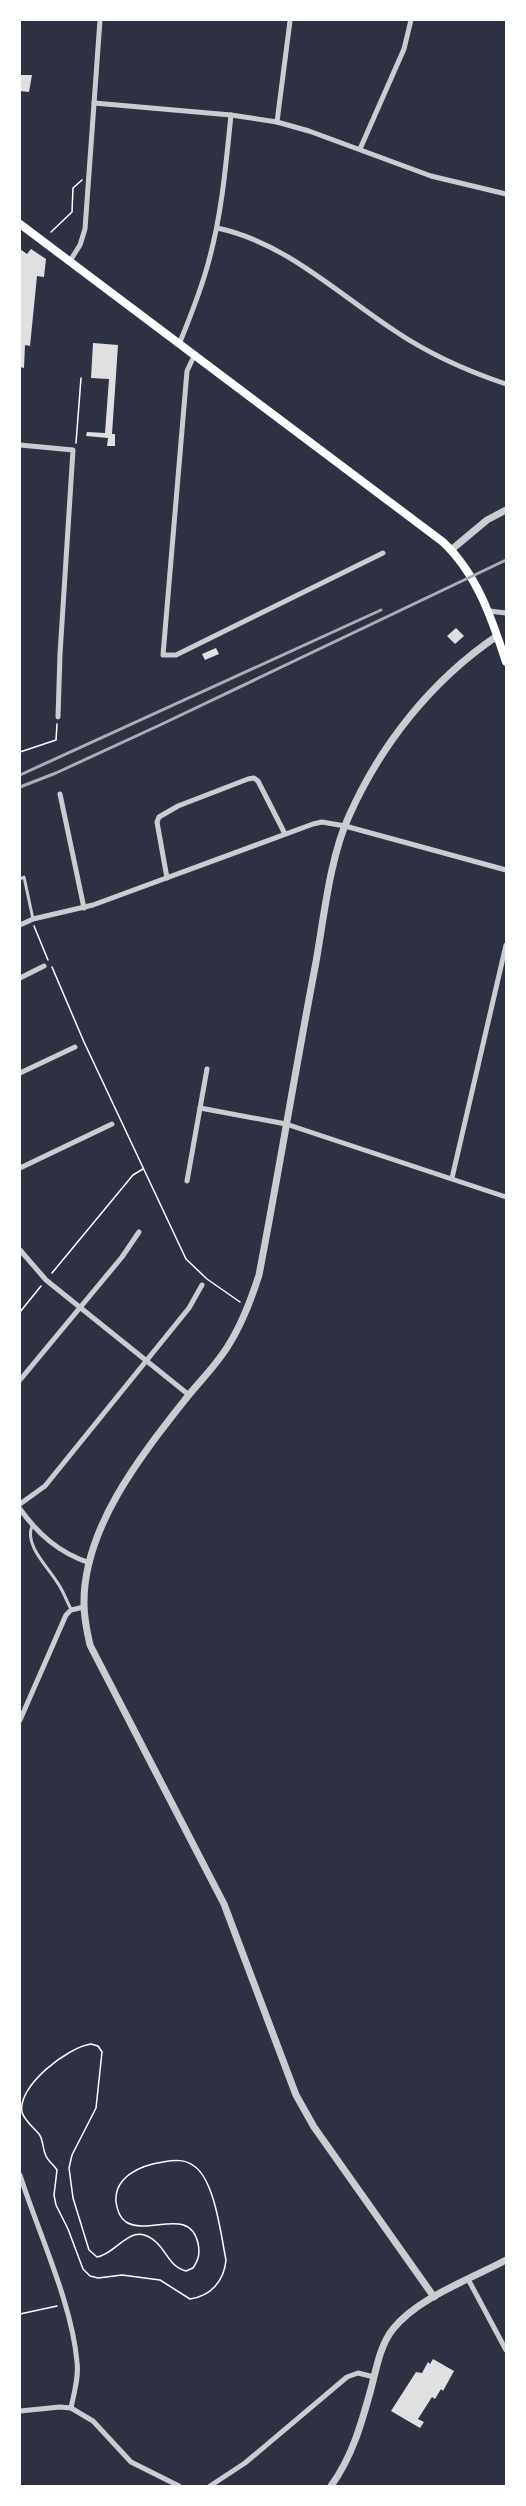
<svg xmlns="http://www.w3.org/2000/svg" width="526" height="2506" viewBox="0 0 526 2506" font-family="'Open Sans',sans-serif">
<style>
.building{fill:#e0e0e3}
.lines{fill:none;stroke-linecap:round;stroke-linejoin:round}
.path{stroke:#fff;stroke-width:1.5}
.service{stroke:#caccd0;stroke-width:3}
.minor{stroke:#caccd0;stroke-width:5}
.tertiary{stroke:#caccd0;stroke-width:7}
.secondary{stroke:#fff;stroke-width:8}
.rail{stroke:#abadb3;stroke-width:3}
</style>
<rect width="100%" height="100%" fill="#2d3142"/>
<g class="building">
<path d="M20 75H32L29 92 20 91Z"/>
<path d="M20 249 27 254 31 249 46 259 44 277 37 276 30 346 25 345 24 368 20 367Z"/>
<path d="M93 343 118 345 112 434H115V446H107L108 438 86 436 87 432 105 433 109 379 91 378Z"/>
<path d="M456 628 464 636 455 644 447 636Z"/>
<path d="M216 648 219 654 205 660 202 654Z"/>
<path d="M433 2359 454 2371 443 2391 441 2389 435 2399 432 2397 418 2419 424 2422 420 2428 391 2411 416 2372 422 2373 428 2362 430 2364Z"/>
</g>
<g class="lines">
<g class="path">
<path d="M51 232 72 212 73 188 82 180"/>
<path d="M76 443 81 378"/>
<path d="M20 752 56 740 57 724"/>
<path d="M34 926 48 960"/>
<path d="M52 967 84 1042 186 1259 207 1279 240 1302"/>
<path d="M52 1273 133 1175 143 1169"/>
<path d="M20 1312 41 1286"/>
<path d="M91 2044 98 2046 102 2052 96 2108 72 2155 69 2168 73 2198 89 2250 97 2257C118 2254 131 2219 156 2242 167 2252 170 2267 186 2271L193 2268C199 2259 200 2253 198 2243 189 2206 149 2236 126 2222 120 2218 117 2209 116 2202 114 2176 142 2165 163 2162 174 2160 185 2159 194 2166 215 2180 221 2236 226 2260 224 2281 211 2296 190 2299L160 2280 122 2275 98 2278 90 2276 83 2269 68 2229 56 2205 54 2195 57 2170C54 2165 48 2161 46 2156 42 2148 44 2141 39 2134 33 2127 24 2120 22 2112 17 2086 68 2047 91 2044Z"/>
<path d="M20 2314 57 2306"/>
</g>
<g class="service">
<path d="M20 879 24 877 33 919"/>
<path d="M32 1526C24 1545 48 1567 57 1582 63 1590 66 1600 71 1609"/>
</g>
<g class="minor">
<path d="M94 103 231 115 277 122 309 131 431 176 506 194"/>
<path d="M277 122 290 21"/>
<path d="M360 149 404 49 411 20"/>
<path d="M217 228C285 242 338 294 395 331 429 354 467 371 506 384"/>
<path d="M70 261 80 245 85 229 100 20"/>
<path d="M180 342C191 315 202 288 209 260 222 213 226 163 231 115"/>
<path d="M195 354 187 371 163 655H176L383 553"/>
<path d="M20 445 73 450 60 654 58 717"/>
<path d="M489 611 506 613"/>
<path d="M60 794 84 908"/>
<path d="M167 878 157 822 159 817 178 806 248 779 254 778 258 781 285 834"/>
<path d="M20 925 33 919 93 905 313 824 322 822 345 826 506 870"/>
<path d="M20 978 44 966"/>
<path d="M20 1073 75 1047"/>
<path d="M200 1108 286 1124 506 1197"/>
<path d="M20 1168 112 1124"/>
<path d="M452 1178 506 945"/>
<path d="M187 1181 207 1069"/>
<path d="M20 1250 46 1280 189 1395"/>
<path d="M20 1380 122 1257 139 1232"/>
<path d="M20 1504 45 1486 189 1308 202 1285"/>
<path d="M20 1509C38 1534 59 1553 90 1563"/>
<path d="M20 1720 66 1615 71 1610 84 1607"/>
<path d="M20 2175C38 2232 72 2303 77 2362 79 2377 74 2393 71 2408"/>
<path d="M468 2279 506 2350"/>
<path d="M20 2411 60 2407 71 2408 93 2421 131 2462 179 2486"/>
<path d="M210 2486 245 2463 347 2377 358 2373 374 2377"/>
</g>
<g class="tertiary">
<path d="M451 550 487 520 506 510"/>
<path d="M434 2297 314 2127 296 2095 224 1904 90 1645C87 1632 84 1618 84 1604 83 1527 143 1453 188 1396 201 1380 217 1364 228 1346 242 1324 251 1300 259 1275 279 1171 296 1066 316 962 324 917 330 857 349 816 381 744 432 680 497 636"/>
<path d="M331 2486C352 2457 361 2425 371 2389 376 2370 380 2345 393 2329 419 2297 471 2279 506 2260"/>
</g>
<path class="secondary" d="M20 224 443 542C477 574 492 619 506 662"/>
<g class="rail">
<path d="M20 775 381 610"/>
<path d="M20 787 56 773 160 725 506 560"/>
</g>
</g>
<rect width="526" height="2506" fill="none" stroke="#ffffff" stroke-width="42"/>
</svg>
